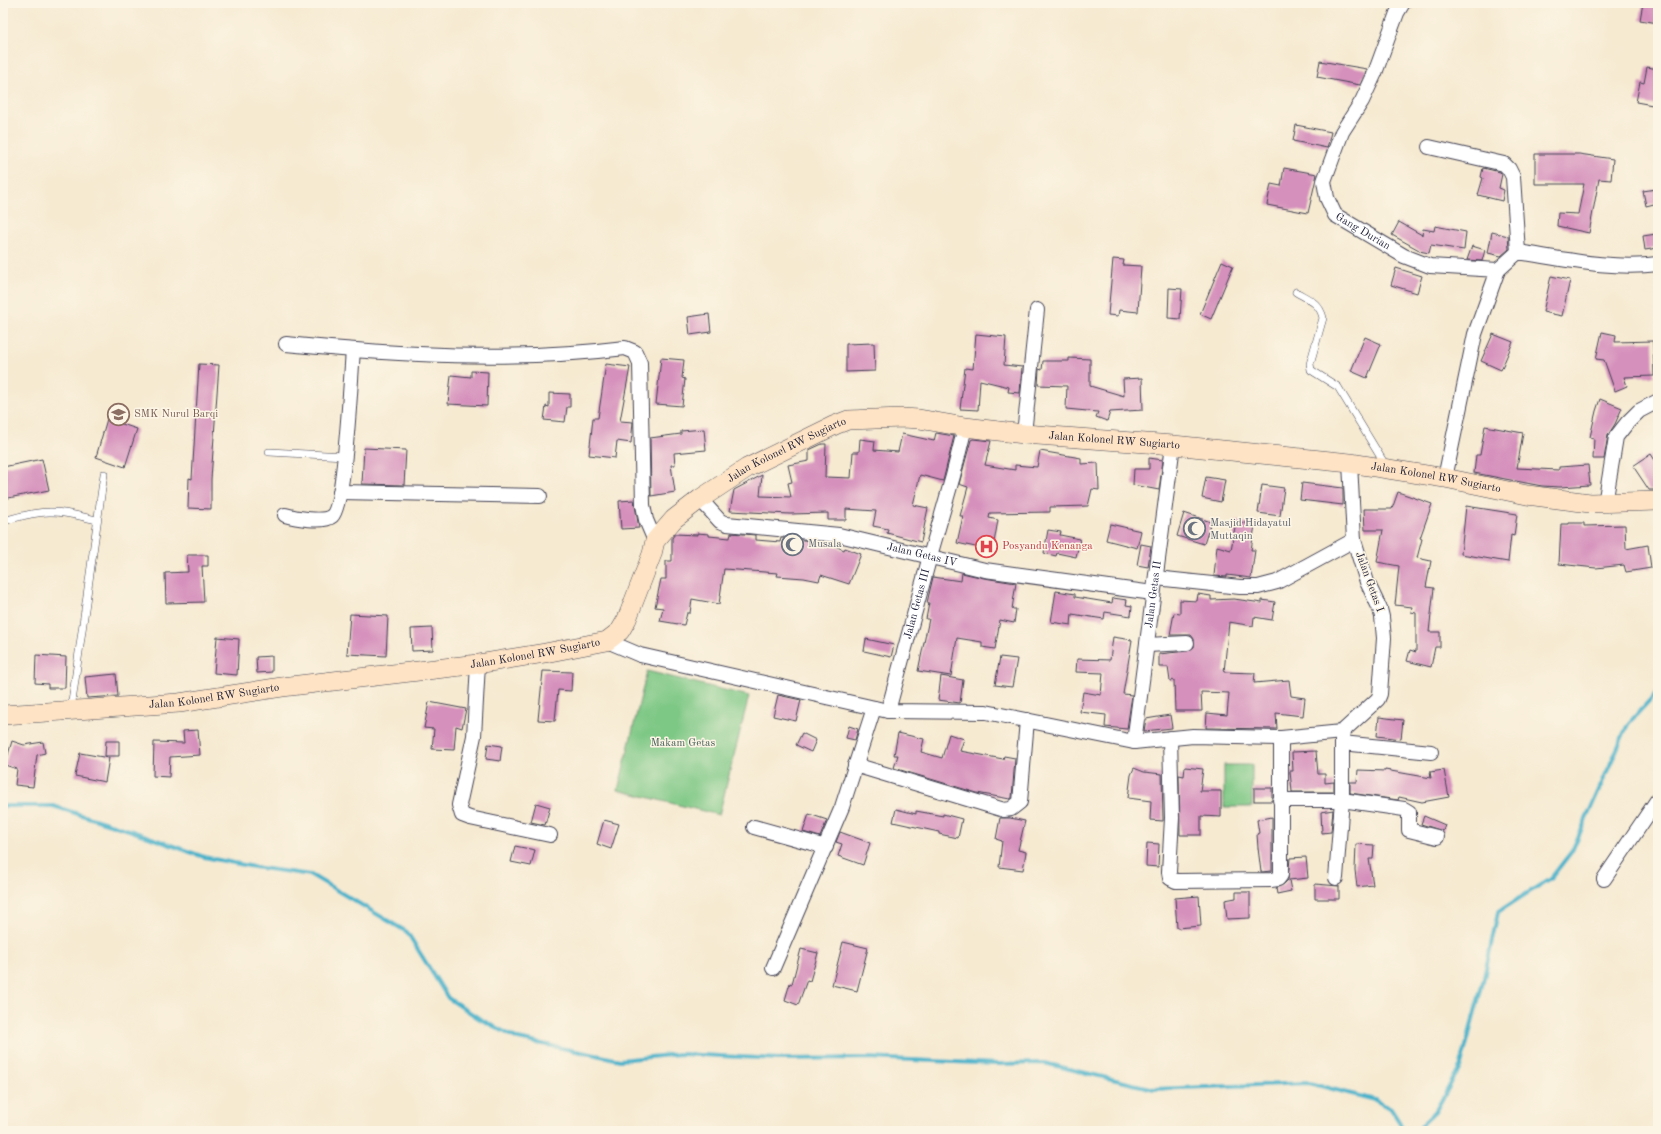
<svg xmlns="http://www.w3.org/2000/svg" width="1661" height="1134" viewBox="0 0 1661 1134" font-family="'Old Standard TT',serif">
<style>
.green{fill:#7ec885;stroke:#507560}
.lines{fill:none;stroke-linecap:round;stroke-linejoin:round}
.stream{stroke:#4cb3cb;stroke-width:4}
.building{fill:#d590bc}
.lane-casing{stroke:#424052;stroke-width:8}
.street-casing{stroke:#424052;stroke-width:16}
.secondary-casing{stroke:#424052;stroke-width:20}
.lane{stroke:#fff;stroke-width:7}
.street{stroke:#fff;stroke-width:14}
.secondary{stroke:#fee4c5;stroke-width:19}
.labels{text-anchor:middle;dominant-baseline:central;stroke-width:3;stroke-linejoin:round;paint-order:stroke}
.street-label{font-size:11px;fill:#22223b;stroke:#fcf5e5}
.education-label{font-size:11px;fill:#785e54;stroke:#fcf5e5;text-anchor:start}
.worship-label{font-size:11px;fill:#5b616d;stroke:#fcf5e5;text-anchor:start}
.health-label{font-size:11px;fill:#be3a42;stroke:#fcf5e5;text-anchor:start}
.park-label{font-size:11px;fill:#425c55;stroke:#fcf5e5}
</style>
<rect width="100%" height="100%" fill="#fcf5e5"/>
<filter id="ink" filterUnits="userSpaceOnUse"><feTurbulence type="fractalNoise" baseFrequency=".025" numOctaves="2"/><feDisplacementMap in="SourceGraphic" scale="8" xChannelSelector="R" yChannelSelector="G"/><feConvolveMatrix kernelMatrix="1 2 1 2 8 2 1 2 1" color-interpolation-filters="sRGB"/></filter>
<filter id="wash" filterUnits="userSpaceOnUse"><feTurbulence type="fractalNoise" baseFrequency=".012" numOctaves="4" result="noise"/><feDisplacementMap in="SourceGraphic" scale="16" xChannelSelector="R" yChannelSelector="G"/><feGaussianBlur stdDeviation="0.9" result="paint"/><feColorMatrix in="noise" values="0 0 0 0 0 0 0 0 0 0 0 0 0 0 0 0 0 1.4 0 .05"/><feComposite in="paint" operator="in"/></filter>
<g filter="url(#wash)">
<rect width="100%" height="100%" fill="#f6ead1"/>
<g class="green">
<path d="M647 671 749 696 719 815 618 790Z"/>
<rect x="1224" y="765" width="28" height="42"/>
</g>
<g class="lines">
<g class="stream">
<path d="M3 806H53L132 831 204 857 254 867 311 875 407 932 448 998 480 1019 518 1039 620 1060 680 1054 779 1059 868 1058 998 1064 1044 1063 1154 1089 1309 1083 1375 1100 1391 1109 1400 1123 1403 1131"/>
<path d="M1415 1131 1435 1112 1461 1065 1484 978 1498 912 1551 878 1572 851 1628 724 1658 691"/>
</g>
</g>
<g id="blocks">
<g class="building">
<path d="M1643 3 1658 6V23L1640 20Z"/>
<path d="M1320 61 1367 69 1360 85 1317 77Z"/>
<path d="M1647 67 1658 69V106L1636 102 1640 82 1644 83Z"/>
<path d="M1296 125 1331 132 1327 148 1293 141Z"/>
<path d="M1535 154H1579L1613 159 1611 180 1599 179 1589 233 1557 226 1558 213 1578 214 1584 184H1535Z"/>
<path d="M1284 168 1317 174 1308 213 1267 205 1271 184 1281 186Z"/>
<path d="M1483 168 1500 172 1502 174 1499 188 1504 190 1502 201 1478 195 1483 178 1481 177Z"/>
<path d="M1656 189 1658 203 1646 206 1643 191Z"/>
<path d="M1399 222 1422 235 1423 229 1434 231 1435 226 1466 232 1464 250 1431 245 1429 253 1419 251V250L1392 235Z"/>
<path d="M1492 232 1508 236 1509 249 1501 256 1488 253Z"/>
<path d="M1656 234 1658 248 1645 250 1643 236Z"/>
<path d="M1472 246 1485 250 1482 261 1467 260Z"/>
<path d="M1113 259 1124 260 1123 265 1141 266 1138 312 1119 310 1118 316 1108 315Z"/>
<path d="M1222 261 1233 266 1211 319 1200 314Z"/>
<path d="M1396 268 1422 276 1417 293 1391 285Z"/>
<path d="M1551 276 1570 280 1562 316 1543 312Z"/>
<path d="M1169 288 1182 289 1180 319 1168 318Z"/>
<path d="M709 314 711 332 690 335 688 317Z"/>
<path d="M1602 332 1616 335 1615 342 1653 341 1654 376 1624 377 1627 386 1615 391 1604 360 1596 359Z"/>
<path d="M976 334 1006 337 1004 365 1022 367 1020 393 1008 392 1009 387 980 380 978 410 960 409 965 368 973 369Z"/>
<path d="M1493 334 1513 342 1501 370 1481 361Z"/>
<path d="M1365 337 1381 344 1367 378 1351 371Z"/>
<path d="M874 343 875 371 846 372V344Z"/>
<path d="M661 358 684 360 682 378 685 379 682 406 656 404Z"/>
<path d="M1069 358 1090 359V386L1124 396 1123 379 1142 378 1143 410 1110 412 1107 421 1096 417 1098 412 1066 409 1067 386 1038 385 1039 369 1042 370 1043 361H1069Z"/>
<path d="M199 364 219 365 211 479V509L188 508 189 478 192 479Z"/>
<path d="M606 364 630 367 620 421 633 422 631 443 617 441 615 458 589 455 593 418H598Z"/>
<path d="M471 371 488 372 487 406 448 404 451 375 471 377Z"/>
<path d="M549 393 570 394V407H567L565 422 544 420 546 406 549 407Z"/>
<path d="M1600 399 1622 408 1615 424 1608 435 1604 459H1593L1594 438 1590 437 1596 411Z"/>
<path d="M107 419 137 429 125 467 96 457Z"/>
<path d="M1485 426 1523 433 1517 468 1559 470V467L1588 465 1590 485 1560 487 1542 486 1474 473 1476 455H1480Z"/>
<path d="M704 429 706 450 674 453 675 465H671L675 492 651 496 650 438 681 434V431Z"/>
<path d="M936 433 954 436 943 481 920 475 913 505 928 508 921 542 887 533 888 529 873 526 876 511 846 509V520H828V513L790 514 730 511 734 490 762 475 760 496 791 497 788 483 792 482 788 465 809 461V450L822 444H826L825 477 851 478 853 452H859L860 439 875 441 874 450 898 452 902 434 934 441Z"/>
<path d="M973 439 991 441 985 465 1015 470V465L1037 467 1040 451 1081 458V464L1098 463 1099 490 1092 489 1088 506 1050 507V512L990 513 989 518 998 520 992 554 979 551 980 548 957 543 963 516H960L968 487 959 484 971 440Z"/>
<path d="M364 448 406 450 404 485 362 484Z"/>
<path d="M1651 454 1658 465V487L1654 490H1649L1633 466Z"/>
<path d="M1149 458 1163 460 1159 490 1133 485 1134 469H1149Z"/>
<path d="M42 459 49 490 3 499V467Z"/>
<path d="M1206 477 1225 480 1221 502 1202 498Z"/>
<path d="M1302 483 1343 488V505L1300 500Z"/>
<path d="M1262 485 1284 488 1280 516 1258 513Z"/>
<path d="M1398 492 1432 504 1420 538 1422 539 1417 558 1431 561 1426 587 1434 588 1429 632H1440V647H1435L1431 667 1407 661 1410 650 1416 652V613L1411 612 1412 607 1395 605 1399 566 1377 562 1383 530H1365L1364 509H1392Z"/>
<path d="M634 500 639 528 621 529 619 501Z"/>
<path d="M1466 506 1517 514 1514 536 1511 535 1508 562 1461 554Z"/>
<path d="M1184 513 1211 522 1204 544 1177 536Z"/>
<path d="M1236 521 1255 525 1251 550H1255L1251 578 1227 575V577L1214 576 1217 546 1231 550Z"/>
<path d="M1569 523H1584V526L1625 525 1626 549 1648 545 1651 568 1626 572 1624 565 1596 568 1559 564 1561 524H1569Z"/>
<path d="M1110 524 1141 531 1137 548 1106 540Z"/>
<path d="M1048 530 1061 532 1060 535 1080 539 1076 557 1057 553 1056 556 1044 553Z"/>
<path d="M697 533 709 534V536L730 538 731 533 756 535V540L780 542 781 538 826 542 844 550 845 548 861 554 849 584 821 575 819 581 804 578 777 576 778 573 724 569 719 604 692 599 690 613H687L684 625 660 621 663 608 655 607 661 579H666V561H672V538L675 534 697 535Z"/>
<path d="M1141 544 1151 546 1148 567 1137 565Z"/>
<path d="M187 555H208V566H202L204 602 166 603 165 573 188 572Z"/>
<path d="M962 573 984 578 1016 583 1012 609H1016L1014 623 1000 620 995 649 982 647V642L957 638 951 676 918 671 929 619H926L929 603H927L933 577 961 581Z"/>
<path d="M1056 591 1075 594V597L1112 603 1113 598 1127 600 1126 605 1132 606 1131 616 1105 612 1104 619 1072 614 1071 625 1051 622Z"/>
<path d="M1198 594 1211 596V600L1234 599 1262 603V600L1275 602 1272 620 1254 617 1253 626 1229 622 1224 672 1255 673 1254 683 1289 680 1291 696 1305 698 1303 716 1276 713 1277 729 1206 728 1207 713 1227 715 1229 693 1201 692 1202 711H1175L1174 680 1170 681 1168 667H1159V654L1188 651 1194 647V639L1191 635H1170L1174 613 1180 614V600L1197 601Z"/>
<path d="M350 614 388 616 386 656 347 654Z"/>
<path d="M432 628 433 650 412 651 411 629Z"/>
<path d="M217 637 239 639 237 675 214 673Z"/>
<path d="M1113 637 1132 640 1123 694 1132 695 1127 729 1105 727 1106 715 1080 712 1083 692 1101 695 1103 673 1076 672 1077 659 1110 660Z"/>
<path d="M866 639 894 645 891 657 864 651Z"/>
<path d="M36 655 66 657 65 688H48V684L35 683Z"/>
<path d="M272 656V672L257 673 256 657Z"/>
<path d="M1000 657 1017 659 1012 687 995 685Z"/>
<path d="M543 671 572 672 571 691 558 690 555 721 538 720Z"/>
<path d="M116 674 118 696 87 698 85 677Z"/>
<path d="M941 676 963 680 960 703 938 700Z"/>
<path d="M778 695 801 700 796 721 773 716Z"/>
<path d="M429 702 466 709 462 728 456 726 454 750 432 749 434 729 424 728Z"/>
<path d="M1170 715 1172 728 1144 731 1146 719Z"/>
<path d="M1379 717 1403 720 1401 739 1377 736Z"/>
<path d="M849 726 858 729 855 740 846 738Z"/>
<path d="M198 730 200 755 170 757 169 777 153 776 154 742 184 743 183 731Z"/>
<path d="M802 733 816 740 811 752 796 745Z"/>
<path d="M898 733 924 739 921 752 942 758 949 734 964 739 960 751 1003 759 1004 756 1015 758 1012 798 1010 799 977 793 894 768 898 755H894Z"/>
<path d="M12 741 24 745 43 742 45 753 37 755 33 787 15 785 17 769 5 765Z"/>
<path d="M106 741H119V756H105Z"/>
<path d="M488 744 502 746 500 761 486 759Z"/>
<path d="M1316 751 1318 774H1325V783L1334 782V792H1292L1290 771H1293L1292 752Z"/>
<path d="M80 753 109 758 105 782 75 776Z"/>
<path d="M1185 767 1203 769 1200 791H1221V817L1201 816V835H1180L1179 775 1184 776Z"/>
<path d="M1134 768 1144 772 1162 774 1163 821 1150 820 1151 801 1128 798 1131 775Z"/>
<path d="M1358 770 1385 771V770L1431 778 1430 772 1444 770 1449 797 1422 802 1399 797 1398 800 1350 793V782H1357Z"/>
<rect x="1254" y="788" width="18" height="13"/>
<path d="M536 803 550 807 545 825 531 822Z"/>
<path d="M896 809 916 814V811L943 816V814L962 819 958 838 939 834V832L893 822Z"/>
<path d="M1333 810 1331 832 1322 833 1321 812Z"/>
<path d="M809 814 827 820 820 837 803 832Z"/>
<path d="M1424 816 1445 825 1443 831 1421 824Z"/>
<path d="M1272 817V871L1261 872 1258 848 1257 834 1259 833 1257 820Z"/>
<path d="M1000 818H1010L1025 821 1018 850 1026 852 1023 870 999 867 1002 841 996 839Z"/>
<path d="M604 820 619 824 611 849 597 844Z"/>
<path d="M840 832 870 843 863 865 838 856 842 844 836 842Z"/>
<path d="M1147 843 1159 844 1158 867 1146 866Z"/>
<path d="M1356 844 1374 845 1373 859H1369L1373 885 1357 887 1355 870Z"/>
<path d="M515 846 535 850 531 866 511 862Z"/>
<path d="M1306 857 1308 878 1289 880 1291 891 1277 894 1276 888 1284 884 1288 880 1290 858Z"/>
<path d="M1315 884 1339 886V899H1315Z"/>
<path d="M1236 892H1250V918L1227 919 1225 900 1236 898Z"/>
<path d="M1199 896 1201 926 1177 928 1175 898Z"/>
<path d="M843 942 868 948 857 991 832 985Z"/>
<path d="M801 949 818 953 810 981 807 980 798 1005 785 1000 790 983 792 984Z"/>
</g>
</g>
</g>
<g filter="url(#ink)">
<use href="#blocks" fill-opacity="0" stroke="#424052" stroke-width="1"/>
<g class="lines">
<defs>
<g id="lane">
<path d="M1296 292C1308 299 1320 303 1323 318L1310 364 1311 370 1338 387 1386 466"/>
<path d="M269 452 345 456"/>
<path d="M3 521C18 517 33 512 49 512 65 511 82 517 97 520"/>
<path d="M71 709 104 474"/>
</g>
<g id="street">
<path id="s1" d="M1403 3 1397 13 1375 73 1362 101 1342 132 1324 181 1327 198 1335 215 1404 256 1430 266 1498 270 1518 252C1564 259 1612 270 1658 264"/>
<path d="M1429 147 1504 164 1509 169 1513 177 1518 252"/>
<path d="M286 344C399 355 513 362 625 348L635 352 640 363 643 505 646 520 655 541"/>
<path d="M1024 434 1037 310"/>
<path d="M1445 478 1475 334 1498 270"/>
<path d="M340 492 540 496"/>
<path id="s2" d="M700 499 720 521 727 524 839 535 985 570 1153 593"/>
<path d="M1605 504 1616 437 1627 423 1639 411 1658 401"/>
<path d="M285 515C295 518 324 523 332 516 345 505 351 374 353 350"/>
<path d="M1156 578 1240 587H1258L1277 582 1354 540"/>
<path d="M607 641 640 655 888 711 986 712 1134 742 1193 736 1281 738 1342 732"/>
<path d="M1147 645 1187 643"/>
<path d="M478 664 474 736 459 805 462 815 470 818 550 835"/>
<path id="s3" d="M888 711 930 556 953 476 965 427"/>
<path d="M1342 732 1378 699 1380 694 1384 638 1382 617 1380 609 1367 582 1354 540 1350 463"/>
<path d="M1170 738 1172 818 1169 872 1170 878 1176 881 1271 880 1278 879 1281 875V738"/>
<path id="s4" d="M1134 742 1173 445"/>
<path d="M1342 743 1431 752"/>
<path d="M855 765 1004 810 1011 809 1020 802 1027 720"/>
<path d="M1280 800H1342L1404 809 1409 812V830L1437 837"/>
<path d="M754 827 826 847"/>
<path d="M1336 878 1342 800V732"/>
<path d="M1604 879 1658 799"/>
<path d="M773 968 842 807 874 708"/>
</g>
<g id="secondary">
<path id="s5" d="M3 715 179 703 282 687 478 664 545 653 607 641 620 631 627 619 652 554 655 541 674 519 700 499 747 468 835 425 848 420 903 418 919 419 965 427 1024 434 1173 445 1350 463 1445 478 1527 495 1590 503 1658 501"/>
</g>
</defs>
<use href="#lane" class="lane-casing"/>
<use href="#street" class="street-casing"/>
<use href="#secondary" class="secondary-casing"/>
<use href="#lane" class="lane"/>
<use href="#street" class="street"/>
<use href="#secondary" class="secondary"/>
</g>
</g>
<defs>
<symbol id="school-ring" viewBox="-11 -11 22 22"><circle r="9.5" fill="#fcf5e5" stroke="#8d6e63" stroke-width="1.5"/><path d="M0-5L7-2L0 1L-7-2ZM-4 1L0 2.5L4 1V4Q0 6-4 4Z" fill="#8d6e63"/></symbol>
<symbol id="mosque-ring" viewBox="-11 -11 22 22"><circle r="9.5" fill="#fcf5e5" stroke="#6b7280" stroke-width="1.5"/><path d="M3.5-4.9A6 6 0 1 0 3.5 4.9A5 5 0 1 1 3.5-4.9Z" fill="#6b7280"/></symbol>
<symbol id="hospital-ring" viewBox="-11 -11 22 22"><circle r="9.5" fill="#fcf5e5" stroke="#e0444e" stroke-width="1.5"/><path d="M-5-5h3v3.5h4V-5h3V5h-3V1.5h-4V5h-3Z" fill="#e0444e"/></symbol>
</defs>
<g fill-rule="evenodd">
<use href="#school-ring" x="106" y="402" width="25" height="25"/>
<use href="#mosque-ring" x="1182" y="516" width="25" height="25"/>
<use href="#mosque-ring" x="780" y="532" width="25" height="25"/>
<use href="#hospital-ring" x="974" y="534" width="25" height="25"/>
</g>
<g class="labels">
<g class="street-label">
<text stroke="none"><textPath href="#s1" startOffset="264">Gang Durian</textPath></text>
<text stroke="none"><textPath href="#s5" startOffset="1220">Jalan Kolonel RW Sugiarto</textPath></text>
<text stroke="none"><textPath href="#s5" startOffset="884">Jalan Kolonel RW Sugiarto</textPath></text>
<text stroke="none"><textPath href="#s5" startOffset="1544">Jalan Kolonel RW Sugiarto</textPath></text>
<text stroke="none"><textPath href="#s2" startOffset="235">Jalan Getas IV</textPath></text>
<text transform="translate(1369 582) rotate(70)">Jalan Getas I</text>
<text stroke="none"><textPath href="#s4" startOffset="149">Jalan Getas II</textPath></text>
<text stroke="none"><textPath href="#s3" startOffset="111">Jalan Getas III</textPath></text>
<text stroke="none"><textPath href="#s5" startOffset="536">Jalan Kolonel RW Sugiarto</textPath></text>
<text stroke="none"><textPath href="#s5" startOffset="212">Jalan Kolonel RW Sugiarto</textPath></text>
</g>
<g class="education-label">
<text x="134" y="414">SMK Nurul Barqi</text>
</g>
<g class="worship-label">
<text x="1210" y="523">Masjid Hidayatul<tspan x="1210" dy="13">Muttaqin</tspan></text>
<text x="808" y="544">Musala</text>
</g>
<g class="health-label">
<text x="1002" y="546">Posyandu Kenanga</text>
</g>
<g class="park-label">
<text x="683" y="743">Makam Getas</text>
</g>
</g>
<rect width="1661" height="1134" fill="none" stroke="#fcf5e5" stroke-width="16"/>
</svg>
